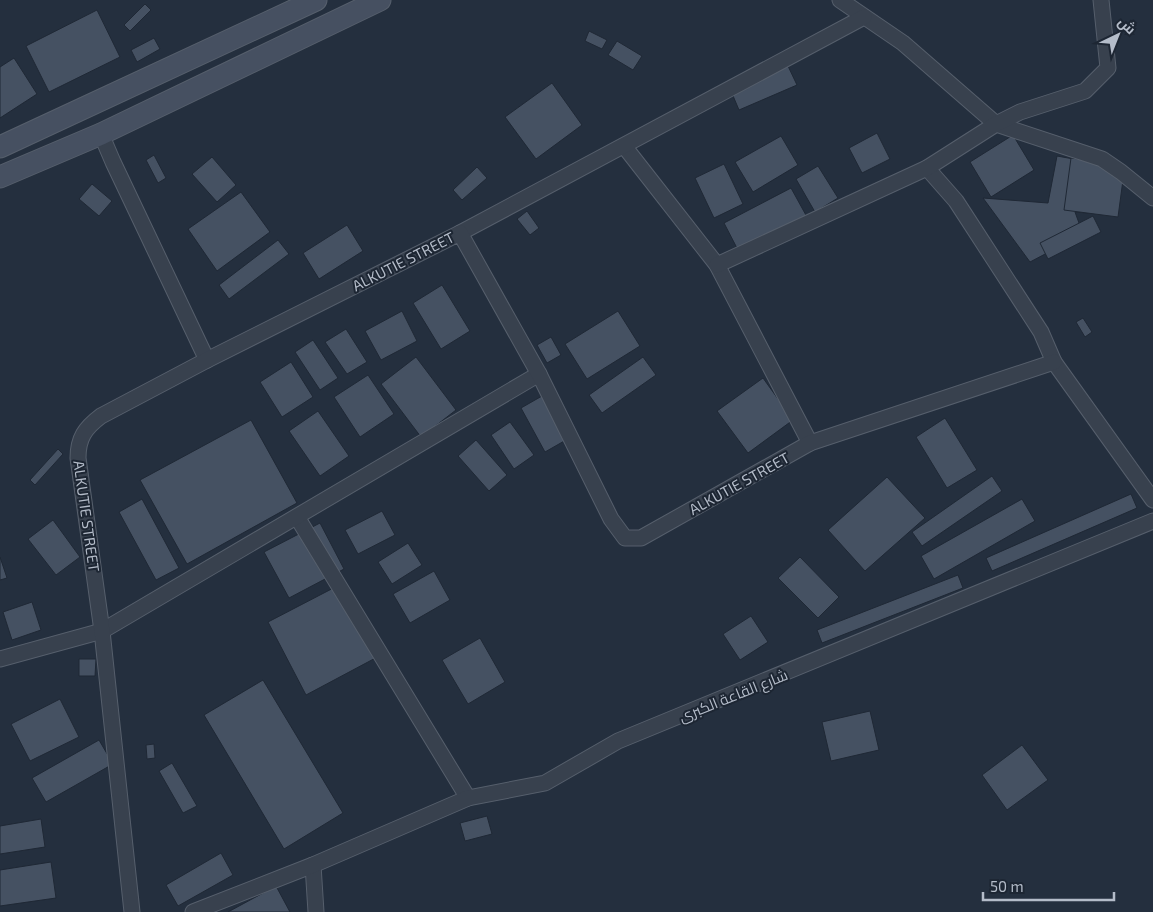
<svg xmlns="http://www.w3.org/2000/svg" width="1153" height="912" viewBox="0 0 1153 912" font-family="'Exo 2',Cairo,sans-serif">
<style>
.building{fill:#455162;stroke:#1f2835}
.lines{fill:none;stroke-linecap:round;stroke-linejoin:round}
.street-casing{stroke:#565f6c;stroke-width:17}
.secondary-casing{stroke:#565f6c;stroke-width:23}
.street{stroke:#38414e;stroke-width:15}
.secondary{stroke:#465061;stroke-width:21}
.labels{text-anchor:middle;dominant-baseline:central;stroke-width:4;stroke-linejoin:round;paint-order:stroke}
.street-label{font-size:15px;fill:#b4bcc9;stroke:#1d2633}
</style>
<rect width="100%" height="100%" fill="#242f3e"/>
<g class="building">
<path d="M145 4 151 10 130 31 124 25Z"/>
<path d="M97 10 120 57 49 92 26 46Z"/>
<path d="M589 31 607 40 602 49 585 41Z"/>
<path d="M154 38 160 49 137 62 131 50Z"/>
<path d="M617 41 642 56 633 70 608 55Z"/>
<path d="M14 58 37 94 0 118V67Z"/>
<path d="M788 66 797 85 739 110 731 91Z"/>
<path d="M552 83 582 125 536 159 505 117Z"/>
<path d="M877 133 890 159 862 173 849 148Z"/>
<path d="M1013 135 1034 170 991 197 970 162Z"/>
<path d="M781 136 798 165 753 192 735 162Z"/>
<path d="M154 155 166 178 158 183 146 160Z"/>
<path d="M1057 156 1107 165 1101 214 1075 212 1083 234 1030 262 983 198 1048 203Z"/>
<path d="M212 157 236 185 217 202 192 174Z"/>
<path d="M1071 158 1125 165 1118 217 1064 210Z"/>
<path d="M724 164 743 204 714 218 695 178Z"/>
<path d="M818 166 838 198 815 212 796 179Z"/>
<path d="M477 167 487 178 462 200 453 190Z"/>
<path d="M92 184 112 201 99 216 79 199Z"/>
<path d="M791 188 807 217 739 252 724 223Z"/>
<path d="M241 192 270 232 217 271 188 229Z"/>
<path d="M527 211 539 228 530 235 517 219Z"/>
<path d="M1093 216 1101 232 1048 259 1040 243Z"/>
<path d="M347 225 363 251 319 279 303 253Z"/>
<path d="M278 240 289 254 229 299 219 285Z"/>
<path d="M442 285 470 331 441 349 413 303Z"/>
<path d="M402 311 417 341 381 360 365 331Z"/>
<path d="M618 311 640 346 587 379 565 344Z"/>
<path d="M1083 318 1092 332 1085 337 1076 322Z"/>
<path d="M346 329 367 362 347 374 325 342Z"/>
<path d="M551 337 561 355 547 363 537 345Z"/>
<path d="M313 340 338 378 320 390 295 352Z"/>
<path d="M416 357 456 410 421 437 381 384Z"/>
<path d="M643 357 656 375 602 413 589 395Z"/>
<path d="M291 362 313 397 282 417 260 382Z"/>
<path d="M368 375 394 414 360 437 334 397Z"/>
<path d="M763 378 793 420 748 453 717 411Z"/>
<path d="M542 396 566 440 545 452 521 408Z"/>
<path d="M318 411 349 456 320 476 289 431Z"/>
<path d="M945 418 977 470 947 488 916 437Z"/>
<path d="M251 420 297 503 187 564 140 480Z"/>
<path d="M510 422 534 455 514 469 491 435Z"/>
<path d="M476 440 507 475 489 491 458 456Z"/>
<path d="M58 449 63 454 35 485 30 480Z"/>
<path d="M992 476 1002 491 922 546 912 532Z"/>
<path d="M887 477 925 518 865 571 828 530Z"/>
<path d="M1131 494 1137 508 992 571 986 558Z"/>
<path d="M142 499 179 568 156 580 119 512Z"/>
<path d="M1022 499 1035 521 934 579 921 556Z"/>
<path d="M382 511 395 535 358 554 345 530Z"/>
<path d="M53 520 80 557 56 575 28 539Z"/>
<path d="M320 523 344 569 289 598 264 552Z"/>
<path d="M408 543 422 565 392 584 378 562Z"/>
<path d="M0 557 7 578 0 580Z"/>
<path d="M800 557 839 597 818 618 778 578Z"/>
<path d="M434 571 450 600 410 623 393 594Z"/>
<path d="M958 575 963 588 822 643 817 630Z"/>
<path d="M345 582 383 654 306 695 268 622Z"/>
<path d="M32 602 41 630 12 640 3 612Z"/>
<path d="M751 616 768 642 740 660 723 634Z"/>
<path d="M480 638 505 682 468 704 442 660Z"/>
<path d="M79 659H96L95 676H79Z"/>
<path d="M263 680 343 813 284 849 204 715Z"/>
<path d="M60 699 79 737 30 761 11 724Z"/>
<path d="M870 711 879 750 831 761 822 722Z"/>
<path d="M99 740 113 764 46 802 32 778Z"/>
<path d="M154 744 155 758 147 759 146 745Z"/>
<path d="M1022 745 1048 780 1007 810 982 775Z"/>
<path d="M172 763 197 806 183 813 159 771Z"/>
<path d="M487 816 492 834 465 841 460 823Z"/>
<path d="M41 819 45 847 0 854V826Z"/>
<path d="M221 853 233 875 178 906 166 885Z"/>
<path d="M51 862 56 898 0 906V870Z"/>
<path d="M276 886 290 912H228Z"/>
</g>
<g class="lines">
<defs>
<g id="street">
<path d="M840 0 903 43 996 124 1102 159 1121 172 1153 198"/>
<path d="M101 134 113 162 207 360"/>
<path d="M624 146 717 265 810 443"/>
<path d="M927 168 956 201 1041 332 1054 362 1153 500"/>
<path d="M460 233 864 17"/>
<path d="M717 265 927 168 996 124 1020 112 1085 91 1108 68 1101 0"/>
<path d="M297 517 468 798"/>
<path d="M0 659 102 631 539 374"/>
<path d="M313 865 316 912"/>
<path d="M132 912 102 631 78 458C78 438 85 428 101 416L207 360 460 233 539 374 611 519 625 538H641L810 443 1054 362"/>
<path d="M193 912 313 865 468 798 545 783 618 741 1153 521"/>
</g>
<g id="secondary">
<path d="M0 147 316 0"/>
<path d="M0 177 101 134 380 0"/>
</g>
</defs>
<use href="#street" class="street-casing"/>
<use href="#secondary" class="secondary-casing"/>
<use href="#street" class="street"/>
<use href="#secondary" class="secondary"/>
</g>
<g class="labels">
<g class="street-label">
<text transform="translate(403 261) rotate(-27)">ALKUTIE STREET</text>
<text transform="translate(739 483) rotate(-29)">ALKUTIE STREET</text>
<text transform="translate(87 516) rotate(82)">ALKUTIE STREET</text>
<text transform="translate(733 695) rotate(-22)">شارع القاعة الكبرى</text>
</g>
</g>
<g transform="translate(1118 35) rotate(43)" stroke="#1d2633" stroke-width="4" paint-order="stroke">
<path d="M0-4L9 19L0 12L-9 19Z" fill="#b4bcc9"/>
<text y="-8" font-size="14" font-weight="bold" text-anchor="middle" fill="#b4bcc9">ش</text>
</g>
<path d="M983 892v8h131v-8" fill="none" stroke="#b4bcc9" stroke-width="2.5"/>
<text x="990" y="892" font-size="15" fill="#b4bcc9" stroke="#1d2633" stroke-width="4" paint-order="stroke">50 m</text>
</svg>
